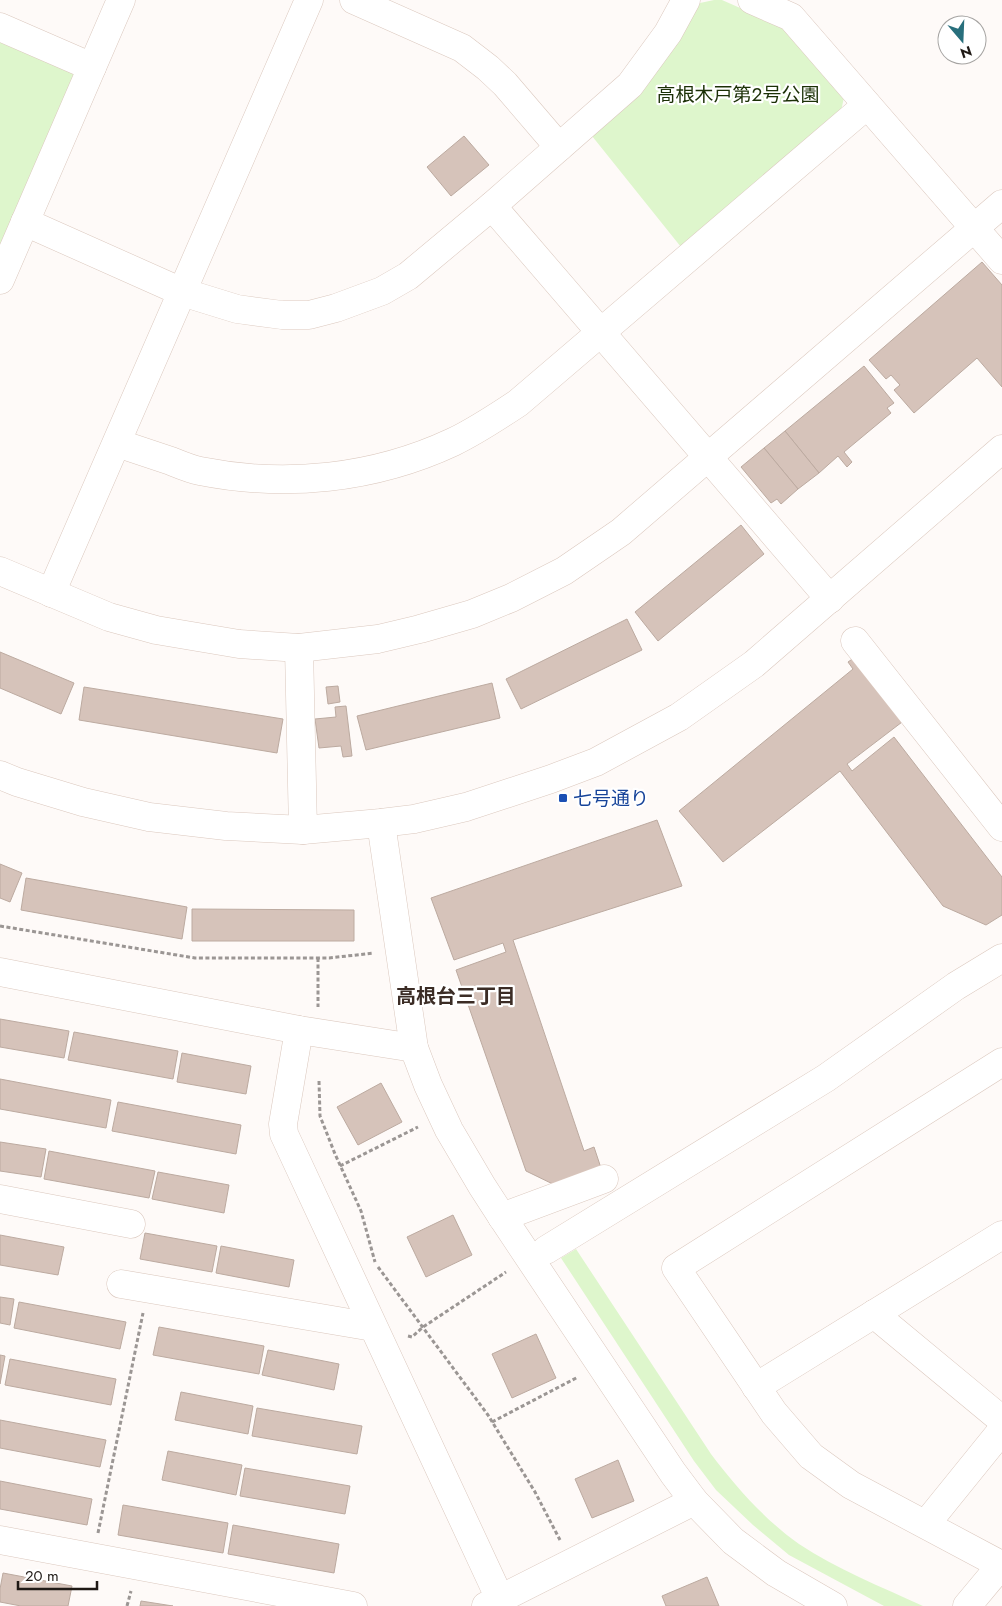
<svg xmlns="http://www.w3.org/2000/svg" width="1002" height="1606" viewBox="0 0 1002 1606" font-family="Jost,'Noto Sans JP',sans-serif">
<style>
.green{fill:#def6cc}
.building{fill:#d6c3ba;stroke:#bcaaa0}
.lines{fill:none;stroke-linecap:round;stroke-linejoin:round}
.minor-casing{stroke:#dbc8be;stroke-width:29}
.path{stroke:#9b9694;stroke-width:3;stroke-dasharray:4 2.5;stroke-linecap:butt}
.minor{stroke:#fff;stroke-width:28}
.transit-dot{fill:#1a4fb4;stroke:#fff;stroke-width:2}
.labels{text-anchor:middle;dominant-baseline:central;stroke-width:4.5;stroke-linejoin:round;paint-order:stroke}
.park-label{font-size:19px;fill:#1b3006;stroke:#fff}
.transit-label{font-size:19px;fill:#164399;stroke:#fff;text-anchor:start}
.neighbourhood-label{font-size:20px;font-weight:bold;fill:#3b2c25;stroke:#fff}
</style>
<rect width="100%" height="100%" fill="#fefaf8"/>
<g class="green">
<path d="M714 0H722L786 28 845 93 841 111 681 247 592 136 676 45 700 3Z"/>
<path d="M0 36 71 67 76 78 0 251Z"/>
<path d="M576 1249 711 1454C736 1487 765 1520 799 1544 836 1569 882 1587 923 1606H884L789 1555 753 1525 716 1490 694 1461 561 1258Z"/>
</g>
<g class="building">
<path d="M464 136 489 165 451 196 427 167Z"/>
<path d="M982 262 1002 285V387L977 358 914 413 894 390 900 385 891 375 886 379 869 360Z"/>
<path d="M864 366 894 403 887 408 891 413 844 452 852 462 847 467 838 456 819 473 785 431Z"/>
<path d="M785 431 819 473 798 489 764 448Z"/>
<path d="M764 448 798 489 781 504 777 499 771 503 741 467Z"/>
<path d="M741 525 764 554 658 641 635 612Z"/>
<path d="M627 619 642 650 521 709 506 679Z"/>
<path d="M0 652 74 683 61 714 0 688Z"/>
<path d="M858 655 906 719 847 764 852 771 894 737 1002 877V915L986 925 943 906 840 771 723 862 679 811 853 669 848 662Z"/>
<path d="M492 683 500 718 366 750 357 716Z"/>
<path d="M338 686 340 702 328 704 326 687Z"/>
<path d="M84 687 283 719 277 753 79 720Z"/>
<path d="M346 706 352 756 343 757 341 746 319 748 315 719 336 717 335 707Z"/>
<path d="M657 820 682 886 513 940 584 1151 594 1147 603 1174 559 1187 526 1171 456 970 506 952 503 943 454 960 431 898Z"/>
<path d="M0 864 22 873 10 902 0 898Z"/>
<path d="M26 878 187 907 182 939 21 910Z"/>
<path d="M192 909 354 910V941H192Z"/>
<path d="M0 1019 69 1031 64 1058 0 1047Z"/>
<path d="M74 1032 178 1051 173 1079 68 1060Z"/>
<path d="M182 1053 251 1066 246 1094 177 1082Z"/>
<path d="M0 1079 111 1100 106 1128 0 1109Z"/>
<path d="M381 1083 402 1122 358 1145 337 1107Z"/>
<path d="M118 1102 241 1125 236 1154 112 1131Z"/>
<path d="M0 1142 46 1149 41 1177 0 1171Z"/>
<path d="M49 1151 155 1171 149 1198 44 1179Z"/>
<path d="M158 1172 229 1185 224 1213 152 1199Z"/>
<path d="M453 1215 472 1255 426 1277 407 1237Z"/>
<path d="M145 1233 217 1246 212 1272 140 1259Z"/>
<path d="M0 1235 64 1247 58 1275 0 1265Z"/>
<path d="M221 1246 294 1260 289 1287 216 1273Z"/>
<path d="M0 1297 14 1299 10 1325 0 1323Z"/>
<path d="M19 1302 126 1322 120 1349 14 1328Z"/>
<path d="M159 1327 264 1346 259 1374 153 1355Z"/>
<path d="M536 1334 556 1378 512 1398 492 1354Z"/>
<path d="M268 1350 339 1364 334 1390 262 1375Z"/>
<path d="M0 1355 5 1356 0 1384Z"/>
<path d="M10 1359 116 1379 111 1405 5 1385Z"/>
<path d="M181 1392 253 1406 248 1434 175 1420Z"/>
<path d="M257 1408 362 1426 357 1454 252 1436Z"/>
<path d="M0 1420 106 1440 100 1467 0 1448Z"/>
<path d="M168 1451 242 1465 236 1495 162 1480Z"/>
<path d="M618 1460 634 1501 592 1518 575 1479Z"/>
<path d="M245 1468 350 1486 345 1514 240 1496Z"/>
<path d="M0 1481 92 1499 87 1525 0 1509Z"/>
<path d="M123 1505 228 1523 223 1553 118 1535Z"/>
<path d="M233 1525 339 1544 334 1573 228 1554Z"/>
<path d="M3 1573 72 1586 68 1606H21L0 1602V1589Z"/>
<path d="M707 1577 719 1606H666L662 1596Z"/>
<path d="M141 1601 173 1606H140Z"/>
</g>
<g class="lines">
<defs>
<g id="minor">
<path d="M354 0 462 48 488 68 505 84 559 147"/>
<path d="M752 0 791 17 1002 260"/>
<path d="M0 27 92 67"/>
<path d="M492 206 830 599"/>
<path d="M25 222 182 292 237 309 282 315H309L336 308 382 291 408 276 492 206 630 85 668 33 686 0"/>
<path d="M0 280 121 0"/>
<path d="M117 443C135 449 153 455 171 461 181 465 190 469 200 471 285 488 374 479 453 442 476 431 497 417 518 403L867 105"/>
<path d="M0 571 109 617 156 630 239 644 299 648 378 639 420 629 472 614 511 598 564 571 621 532 1002 204"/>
<path d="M51 593 309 0"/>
<path d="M855 641 1002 827"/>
<path d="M299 648 303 830"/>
<path d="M0 775 17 782 83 802 149 817 226 826 303 830 381 823 414 819 466 807 551 779 596 762 679 717 754 664 1002 449"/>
<path d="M381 823 414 1048 428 1085 449 1130 482 1186 502 1217 673 1473 694 1501 733 1541 776 1573 833 1606"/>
<path d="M0 972 299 1030 414 1048"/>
<path d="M299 1030 283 1124 284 1134 500 1599"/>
<path d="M0 1199 131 1224"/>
<path d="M502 1217 604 1179"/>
<path d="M546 1250 826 1078 956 986 1002 958"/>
<path d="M121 1284 373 1327"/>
<path d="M874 1314 1002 1420"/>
<path d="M756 1387 1002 1235"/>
<path d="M926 1524 1002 1430"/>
<path d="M0 1540 353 1606"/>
<path d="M1001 1565 851 1485 811 1456 774 1413 676 1268 1002 1062"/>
<path d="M486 1606 694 1501"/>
<path d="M967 1606 1002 1564"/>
</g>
</defs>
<use href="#minor" class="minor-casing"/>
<g class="path">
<path d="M0 926 195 958H329L374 953"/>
<path d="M318 958V1007"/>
<path d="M319 1081 320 1116 335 1154 361 1211 375 1262"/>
<path d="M340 1166 418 1127"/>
<path d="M378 1267 488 1415 535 1492 560 1540"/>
<path d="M408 1336 412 1337 423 1327 506 1272"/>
<path d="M492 1422 578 1377"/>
<path d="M98 1533 143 1313"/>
<path d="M127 1606 131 1591"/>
</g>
<use href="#minor" class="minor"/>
</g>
<rect class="transit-dot" x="558" y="793" width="10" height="10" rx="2.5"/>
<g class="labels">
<g class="park-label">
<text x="738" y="94">高根木戸第2号公園</text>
</g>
<g class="transit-label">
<text x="573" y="798">七号通り</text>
</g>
<g class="neighbourhood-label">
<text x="456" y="996">高根台三丁目</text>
</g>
</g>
<g transform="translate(962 40) rotate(161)"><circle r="24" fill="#ffffff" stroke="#a5a3a1"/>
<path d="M0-4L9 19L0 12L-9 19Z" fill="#286f7c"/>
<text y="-8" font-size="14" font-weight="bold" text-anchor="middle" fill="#1f1915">N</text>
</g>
<path d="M18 1581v8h79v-8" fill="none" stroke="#1f1915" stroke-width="2.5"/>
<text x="25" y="1581" font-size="15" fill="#1f1915" stroke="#ffffff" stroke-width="4" paint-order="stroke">20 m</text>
</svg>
